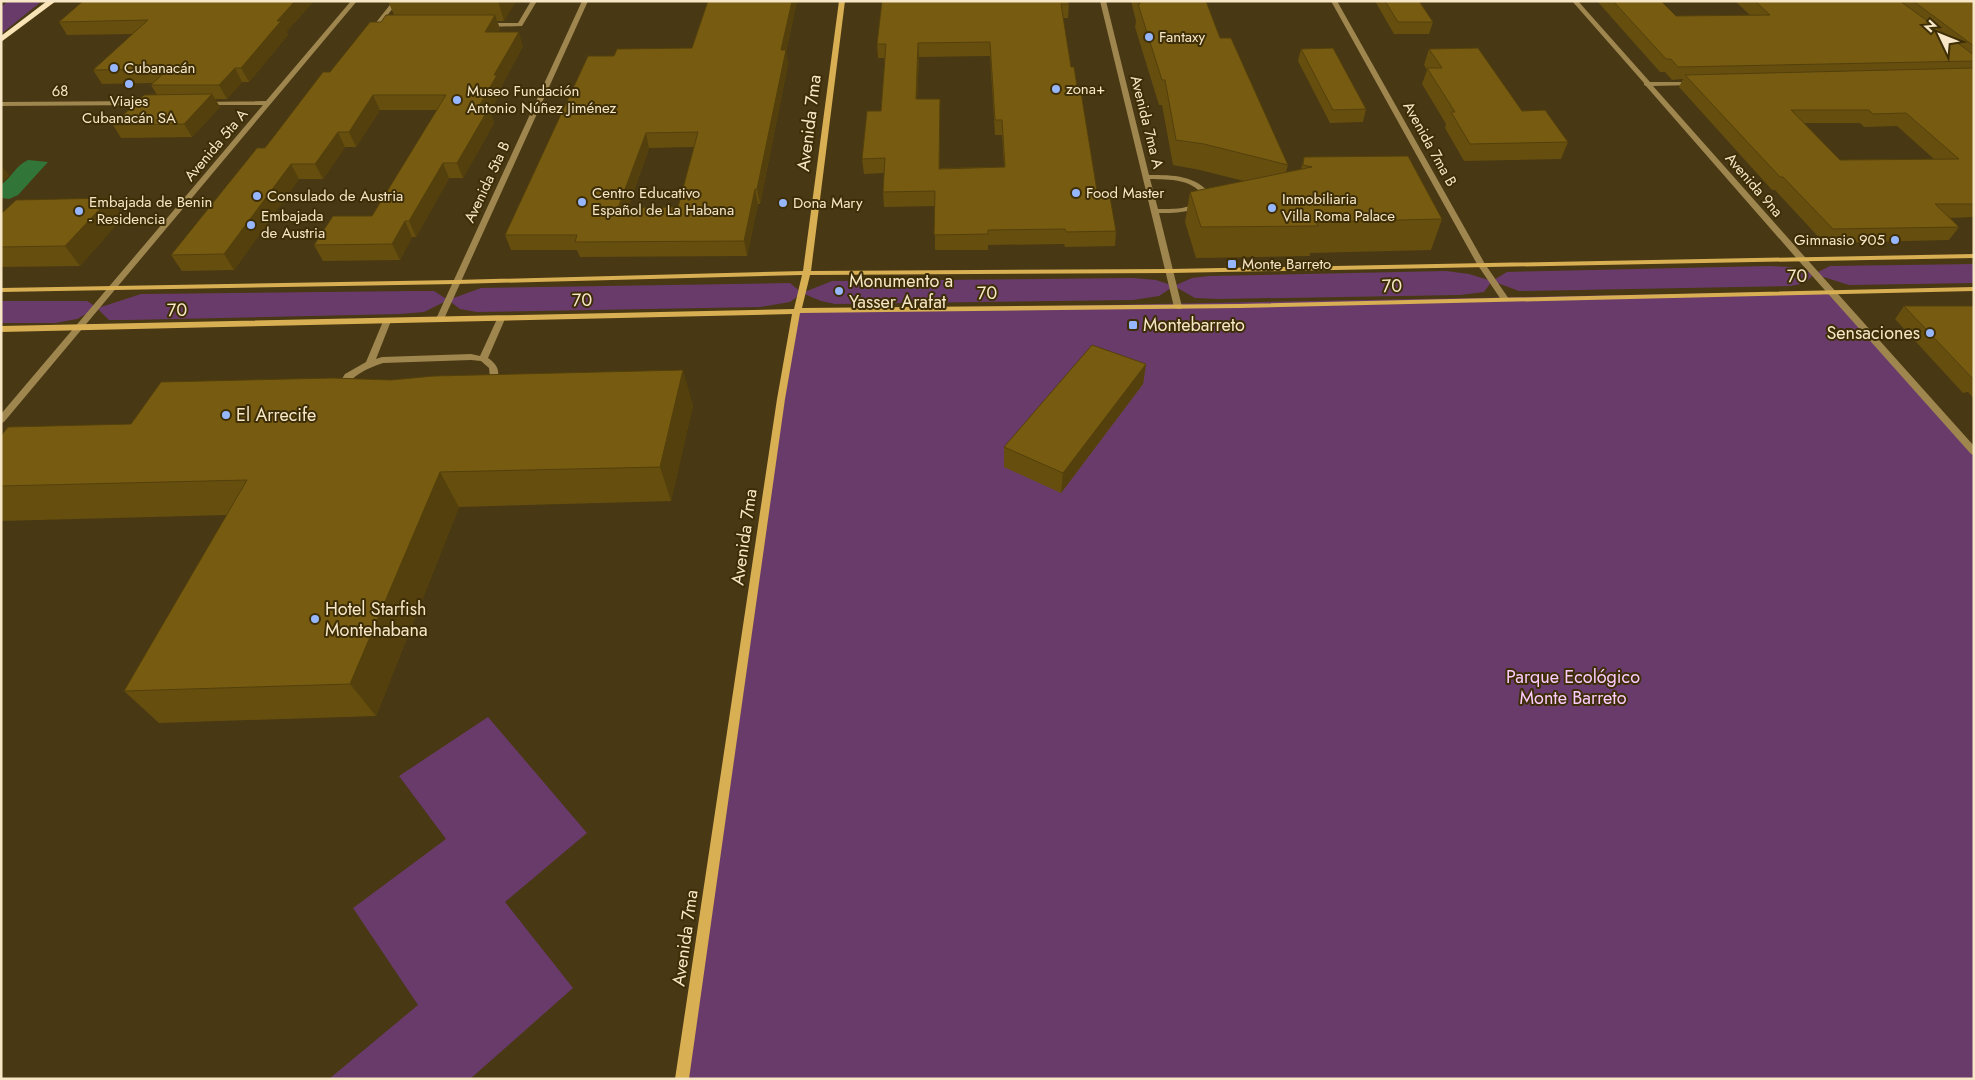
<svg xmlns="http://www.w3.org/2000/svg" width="1975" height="1080" viewBox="0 0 1975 1080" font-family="Jost,sans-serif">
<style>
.green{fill:#693b6b}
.water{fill:#327538}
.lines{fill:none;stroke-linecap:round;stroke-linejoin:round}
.service{fill:#9f864f;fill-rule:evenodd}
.minor{fill:#9f864f;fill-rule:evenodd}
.tertiary{fill:#9f864f;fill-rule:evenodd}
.secondary{fill:#d8af53;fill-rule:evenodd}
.trunk{fill:#f8e4b6;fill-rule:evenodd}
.wall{fill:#664e0f;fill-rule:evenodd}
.shaded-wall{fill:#53400c}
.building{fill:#775b11;stroke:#53400c;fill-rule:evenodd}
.poi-dot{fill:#96b6fd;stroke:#3d2e07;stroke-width:2}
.labels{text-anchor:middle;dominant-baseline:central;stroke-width:4;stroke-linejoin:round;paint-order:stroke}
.far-poi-label{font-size:15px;fill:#f8e7c6;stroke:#3d2e07;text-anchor:start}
.far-street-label{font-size:15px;fill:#f8e7c6;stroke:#3d2e07}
.street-label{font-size:18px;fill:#f8e7c6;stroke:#3d2e07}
.poi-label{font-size:18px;fill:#f8e7c6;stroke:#3d2e07;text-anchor:start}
.park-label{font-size:18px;fill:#fdcbfe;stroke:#3d2e07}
</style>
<rect width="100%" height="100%" fill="#483813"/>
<g class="green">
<path d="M8 1H42L1 34V7Z"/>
<path d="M1974 264V283L1849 285 1814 274 1805 283 1791 286 1519 291 1492 281 1484 292 1460 295 1218 299 1195 298 1174 286 1159 296 1133 300 835 304 821 301 802 293 790 302 760 307 477 312 460 309 448 300 424 312 400 314 127 320H109L97 308 77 319 55 323H1V301H87L98 308 141 294 414 291H434L448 300 481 288 790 283 802 293 832 281 1133 278 1156 280 1174 286 1192 278 1209 276 1446 271 1469 274 1492 281 1507 272 1769 266 1791 267 1814 274 1830 266Z"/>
<path d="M1831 291 1974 452V1079H682L797 311Z"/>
<path d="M488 717 587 833 505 902 573 988 470 1079H329L418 1005 353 908 446 839 399 776Z"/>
</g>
<path class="water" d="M28 160 48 162 18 195 9 199 1 198V185C13 176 15 166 28 160Z"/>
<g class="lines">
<g class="service">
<path d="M393 1H399L380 24 385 25V27H374V25Z"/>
<path d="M531 1H537L522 26 487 27 484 25 487 23H518Z"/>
<path d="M501 316 505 319 488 358C500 366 501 375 494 388L491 389 487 386 490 377 489 368 481 361 471 360 383 363C365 369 353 375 343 390L340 391 336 388 345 374 366 362 384 319H390L391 321 376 359 382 357 471 354 480 356 497 319Z"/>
</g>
<g class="minor">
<path d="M351 1H357L4 422 1 423V414L263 105H204L201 103 202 102 266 101Z"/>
<path d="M582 1H588L444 319 443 321H437L436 319Z"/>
<path d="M1100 1H1106L1149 175C1174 175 1196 175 1212 196 1198 213 1179 213 1159 213L1182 307 1181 309H1178L1174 307ZM1150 179C1171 180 1190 178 1204 196 1192 210 1175 209 1158 209Z"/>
<path d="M1331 1H1337L1485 264 1509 299 1508 301H1502L1477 264Z"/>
<path d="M1572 1H1578L1650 82H1695L1696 83 1693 85 1653 86 1804 256V260H1798L1646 86 1644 85V83Z"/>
<path d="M1 102 147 101 150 103 147 105 1 106Z"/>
</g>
<path class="tertiary" d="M1798 256H1804L1974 446V455L1971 454 1798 260Z"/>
<path class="secondary" d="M839 1H845L811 271 1171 269 1974 254V258L1171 273 810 275 802 308 1239 304 1974 287V291L1239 308 800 313 785 399 689 1079H675L777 399 792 314 1 332V326L794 309 802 275 456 284 1 292V288L456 280 803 271Z"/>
<path class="trunk" d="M47 1H56L1 42V36Z"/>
</g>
<g class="wall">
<path d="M83 1H314L286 32 288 35 249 82H242L227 99H215L220 107 192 137 121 138 113 125 157 95 151 85 153 83 102 84 93 70 133 34 67 35 59 22Z"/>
<path d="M388 1H516L504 21H497L500 29 498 32 523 46 501 87 502 90 490 111 494 123 463 178H449L416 237H412L400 260 323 261 314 245 372 216 437 110H380L356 147H345L323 179H299L234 270 182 271 171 255 330 72 381 22 394 15Z"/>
<path d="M708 1H797L786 52 788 64 760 204H758L747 256 580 257 577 250H511L505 235 614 56 692 48ZM694 147 678 207 628 208 649 148Z"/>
<path d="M882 1 1069 4 1068 18H1063L1071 67 1098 197 1116 231 1115 246 1065 247 1064 244 988 245V250H935V206L884 207 883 192 884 173 864 174 862 159 881 111 885 58H878L877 44ZM990 56 995 135H1002L1004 167 940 168V114L917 99 919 57Z"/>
<path d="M1131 1H1206L1220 38 1288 165 1286 172 1301 169 1304 157 1442 219 1431 250 1310 253V256L1196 258 1185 222 1190 192 1244 181 1200 170 1173 165 1162 105H1159L1135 27 1136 21Z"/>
<path d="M1375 1H1419L1433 22 1429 34H1394Z"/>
<path d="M1597 1H1661L1676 16 1750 15 1735 1H1974V217L1950 218 1959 227 1949 240 1824 243 1775 190H1772L1679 87 1683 79 1672 80 1665 72H1660ZM1804 123H1860L1864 127 1897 126 1934 159 1840 160Z"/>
<path d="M1301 49 1366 109 1363 122 1330 123 1298 61Z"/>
<path d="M1429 49 1568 142 1561 159 1464 161 1445 128 1446 124 1422 84 1427 70 1424 65Z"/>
<path d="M1 214 123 217 80 266 1 267Z"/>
<path d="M1904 306 1974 307V399L1968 392 1963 393 1895 319Z"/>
<path d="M1146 364 1143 384 1061 493 1004 467V447Z"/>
<path d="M693 405 671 501 459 507 376 716 159 723 124 691 227 515 1 521V436L131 424Z"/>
</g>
<g class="shaded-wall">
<path d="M295 1H314L286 32 288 35 249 82 241 68 277 21Z"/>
<path d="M498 1H516L504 21Z"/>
<path d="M792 1H797L786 52 788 64 760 204 757 189 781 50Z"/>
<path d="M495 15 500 29 490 47 485 32Z"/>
<path d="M519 32 523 46 501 87 502 90 490 111 494 123 463 178 457 163 478 108 494 75Z"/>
<path d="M918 43 919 57 916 114V99Z"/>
<path d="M235 68 242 82 227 99 219 85Z"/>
<path d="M212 94 220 107 192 137 184 124Z"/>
<path d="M373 95 380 110 356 147 349 132Z"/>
<path d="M940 99V183L939 169Z"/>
<path d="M338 132 345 147 323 179 315 164Z"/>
<path d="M646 133 649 148 622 224 618 208Z"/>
<path d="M443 163 449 178 416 237 409 221Z"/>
<path d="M291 164 299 179 234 270 224 254Z"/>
<path d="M1 165 10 176 1 182Z"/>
<path d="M755 189 758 204 747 256 744 241Z"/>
<path d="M110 198 123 217 80 266 65 246Z"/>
<path d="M405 221 412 237 400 260 392 244Z"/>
<path d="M1146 364 1143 384 1061 493 1063 473Z"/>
<path d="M683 370 693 405 671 501 660 467Z"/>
<path d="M440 472 459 507 376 716 350 684Z"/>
</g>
<g class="building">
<path d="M83 1H295L277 21H281L241 68H235L219 85H151L167 70H156L158 69 93 70 148 20 59 22Z"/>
<path d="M708 1H792L781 50H786L757 189H755L744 241 575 242 577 235H505L588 56H614L617 49 692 48ZM698 132 678 207 618 208 646 133Z"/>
<path d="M882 1H1068L1069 4H1061L1071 67H1074L1077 86H1080L1098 197H1110L1116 231 1066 232 1065 229 988 230V234L934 235 935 191 883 192 885 158 862 159 867 111H881L886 44H877ZM990 42 995 120H1002L1005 167 939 169 940 99H916L918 43Z"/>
<path d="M1139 1H1206L1220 38H1231L1288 165 1204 144 1176 140 1165 80H1162L1138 4H1140Z"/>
<path d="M1385 1H1419L1433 22H1398Z"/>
<path d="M1613 1H1661L1676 16 1770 15 1755 1H1900L1974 55V61L1678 67 1671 59H1666Z"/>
<path d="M1913 1H1974V46Z"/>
<path d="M386 15H495L485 32H519L494 75H497L478 108H489L457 163H443L409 221H405L392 244 314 245 333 216H372L446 95H373L349 132H338L315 164H291L224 254 171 255 257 148H265L323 72H330L370 22H381Z"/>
<path d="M1333 48 1366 109 1333 110 1301 49Z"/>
<path d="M1478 48 1522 111 1545 110 1568 142 1470 144 1451 112H1455L1427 68H1442L1429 49Z"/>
<path d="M1974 68V204H1935L1959 227 1833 229 1783 177H1780L1685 75ZM1791 110H1869L1873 114 1906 113 1959 159 1840 160Z"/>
<path d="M212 94 184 124 113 125 144 95Z"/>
<path d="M1408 156 1442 219 1316 222 1318 226 1201 227 1190 192 1312 167 1303 165 1304 157Z"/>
<path d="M110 198 65 246 1 247V214L16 200Z"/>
<path d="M1904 306H1972L1974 307V380Z"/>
<path d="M1092 345 1146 364 1063 473 1004 447Z"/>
<path d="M683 370 660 467 440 472 350 684 124 691 247 480 1 486V436L8 427 131 424 161 382 332 378 391 380 434 376Z"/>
</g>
<g class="poi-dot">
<circle cx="1149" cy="37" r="5"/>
<circle cx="114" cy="68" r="5"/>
<circle cx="129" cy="84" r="5"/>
<circle cx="1056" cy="89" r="5"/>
<circle cx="457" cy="100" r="5"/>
<circle cx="1076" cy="193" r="5"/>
<circle cx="257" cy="196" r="5"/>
<circle cx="582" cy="202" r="5"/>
<circle cx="783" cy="203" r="5"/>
<circle cx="1272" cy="208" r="5"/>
<circle cx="79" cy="211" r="5"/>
<circle cx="251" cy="225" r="5"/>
<circle cx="1895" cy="240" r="5"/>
<rect x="1227" y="259" width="10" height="10" rx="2.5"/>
<circle cx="839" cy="291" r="5"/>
<rect x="1128" y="320" width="10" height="10" rx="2.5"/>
<circle cx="1930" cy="333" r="5"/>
<circle cx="226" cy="415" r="5"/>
<circle cx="315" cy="619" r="5"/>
</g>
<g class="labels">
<g class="far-poi-label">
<text x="1159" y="37">Fantaxy</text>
<text x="124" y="68">Cubanacán</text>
<text x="1066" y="89">zona+</text>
<text x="467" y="91">Museo Fundación<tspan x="467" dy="17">Antonio Núñez Jiménez</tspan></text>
<text x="129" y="101" text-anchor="middle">Viajes<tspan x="129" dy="17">Cubanacán SA</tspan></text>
<text x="592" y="193">Centro Educativo<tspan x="592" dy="17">Español de La Habana</tspan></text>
<text x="1086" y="193">Food Master</text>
<text x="267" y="196">Consulado de Austria</text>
<text x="1282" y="199">Inmobiliaria<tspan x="1282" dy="17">Villa Roma Palace</tspan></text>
<text x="89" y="202">Embajada de Benin<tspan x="89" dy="17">- Residencia</tspan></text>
<text x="793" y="203">Dona Mary</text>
<text x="261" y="216">Embajada<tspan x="261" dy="17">de Austria</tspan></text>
<text x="1885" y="240" text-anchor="end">Gimnasio 905</text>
<text x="1242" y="264">Monte Barreto</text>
</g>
<g class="far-street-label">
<text transform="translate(60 91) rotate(-1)">68</text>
<text transform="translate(1147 122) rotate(76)">Avenida 7ma A</text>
<text transform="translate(1430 144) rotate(61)">Avenida 7ma B</text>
<text transform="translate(216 145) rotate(-50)">Avenida 5ta A</text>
<text transform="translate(487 182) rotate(-65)">Avenida 5ta B</text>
<text transform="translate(1754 185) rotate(49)">Avenida 9na</text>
</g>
<g class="street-label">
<text transform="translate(809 123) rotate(-83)">Avenida 7ma</text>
<text transform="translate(1797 276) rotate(-1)">70</text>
<text transform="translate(1392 286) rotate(-2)">70</text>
<text transform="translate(987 293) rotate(-1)">70</text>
<text transform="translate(582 300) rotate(-1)">70</text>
<text transform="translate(177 310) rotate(-1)">70</text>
<text transform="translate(744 537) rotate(-82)">Avenida 7ma</text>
<text transform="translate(685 938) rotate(-82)">Avenida 7ma</text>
</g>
<g class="poi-label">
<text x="849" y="281">Monumento a<tspan x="849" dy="21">Yasser Arafat</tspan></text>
<text x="1143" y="325">Montebarreto</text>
<text x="1920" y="333" text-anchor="end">Sensaciones</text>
<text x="236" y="415">El Arrecife</text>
<text x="325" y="609">Hotel Starfish<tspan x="325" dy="21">Montehabana</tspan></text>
</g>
<g class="park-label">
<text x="1573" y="677">Parque Ecológico<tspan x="1573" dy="21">Monte Barreto</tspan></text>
</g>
</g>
<rect width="1975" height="1080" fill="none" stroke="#f8e7c6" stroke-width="5"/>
<g transform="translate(1940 35) rotate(313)" stroke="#3d2e07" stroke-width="4" paint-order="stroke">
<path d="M0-4L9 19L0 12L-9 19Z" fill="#f8e7c6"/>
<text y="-8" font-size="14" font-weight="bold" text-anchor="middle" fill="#f8e7c6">N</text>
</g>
</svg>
